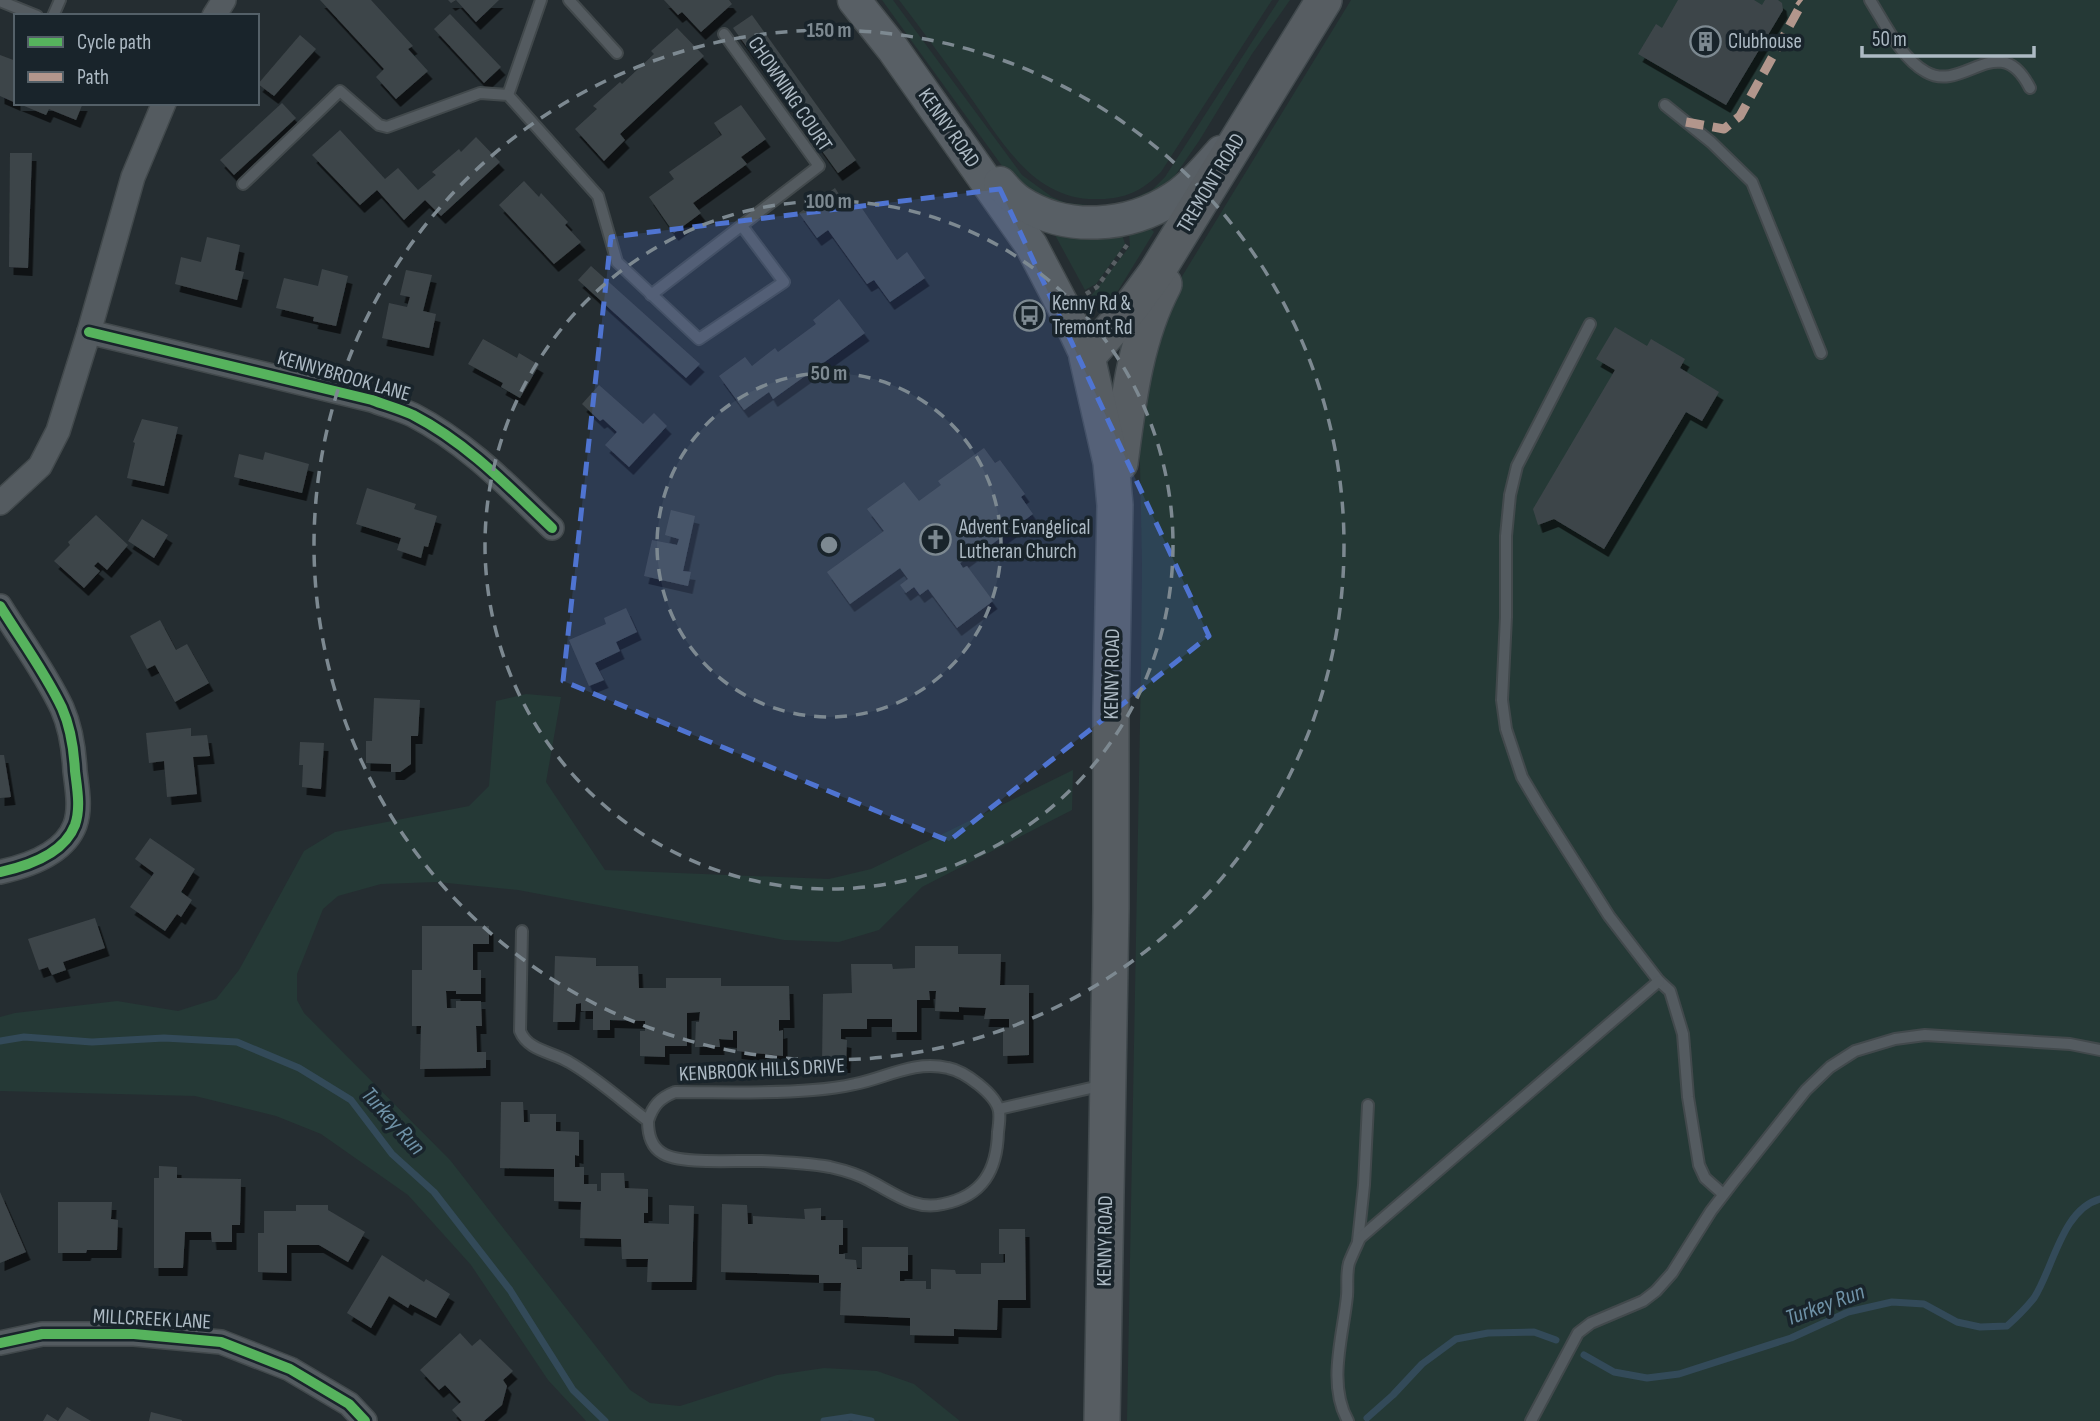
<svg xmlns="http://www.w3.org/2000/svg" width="2100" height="1421" viewBox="0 0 2100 1421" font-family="'Sofia Sans Condensed',sans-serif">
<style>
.green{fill:#253936}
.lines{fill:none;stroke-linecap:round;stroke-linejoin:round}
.stream{stroke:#334a59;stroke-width:7}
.building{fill:#3e4549;filter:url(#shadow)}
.lane-casing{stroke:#42494c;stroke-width:14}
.street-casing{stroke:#42494c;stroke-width:26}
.secondary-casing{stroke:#42494c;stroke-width:35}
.primary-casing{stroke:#424a4e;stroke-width:38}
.path{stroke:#585f63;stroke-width:4.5;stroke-dasharray:5 5;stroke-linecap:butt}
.lane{stroke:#545b60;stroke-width:10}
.street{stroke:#545b60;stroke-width:23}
.secondary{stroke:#585f65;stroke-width:32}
.primary{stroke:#575d62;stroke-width:35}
.quiet{stroke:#b2968c;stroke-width:9;stroke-dasharray:18 9;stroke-linecap:butt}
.cycleway-casing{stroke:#19242b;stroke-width:15}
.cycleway{stroke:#56b35d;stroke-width:10}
.marked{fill:#4f74d1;fill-opacity:0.2;stroke:#4f74d1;stroke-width:5;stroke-dasharray:14 9;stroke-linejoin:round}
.ring{fill:none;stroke:#7d8991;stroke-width:3.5;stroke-dasharray:12 9}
.labels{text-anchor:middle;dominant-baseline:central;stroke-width:7;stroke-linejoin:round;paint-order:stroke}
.poi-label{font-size:21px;fill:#adbac4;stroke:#19242b;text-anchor:start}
.street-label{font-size:21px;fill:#adbac4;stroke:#19242b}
.water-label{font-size:23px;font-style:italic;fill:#6f92a7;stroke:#19242b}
.centre{fill:#7d8991;stroke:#19242b;stroke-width:3.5}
.ring-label{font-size:21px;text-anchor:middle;font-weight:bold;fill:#7d8991;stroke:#19242b;stroke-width:7;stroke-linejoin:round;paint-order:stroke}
</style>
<defs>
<filter id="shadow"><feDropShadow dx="4.5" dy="8" stdDeviation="0" flood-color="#0009"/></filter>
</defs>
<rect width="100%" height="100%" fill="#252d31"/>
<g class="green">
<path d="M882 0H893L1022 175 1052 197 1066 203 1099 206 1116 205 1117 211 1057 207 1017 182 1005 170Z"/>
<path d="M899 0H1272L1161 172C1143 190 1126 199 1100 199 1032 202 1001 139 966 91 944 60 922 30 899 0Z"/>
<path d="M1279 0H1290L1252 54 1199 141 1167 187 1124 210 1123 203 1152 190 1165 177Z"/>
<path d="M1351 0H2100V1421H1127L1141 669 1142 564 1139 415 1170 296Z"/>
<path d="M1148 226 1154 232 1116 294 1096 301 1091 296 1130 246 1129 233Z"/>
<path d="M1059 233 1122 234 1125 244 1096 284 1085 290 1055 235Z"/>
<path d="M526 694 561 697 546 782 605 870 829 879 871 869 1073 770 1072 810 922 887 879 930 839 942 784 940 518 890 437 882 381 884 338 896 323 909 297 974V1000L304 1013 450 1160 630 1390 650 1403 680 1406 777 1375 824 1368 877 1371 914 1384 960 1421H586L548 1380 471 1265 408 1195 321 1134 276 1116 195 1096 0 1091V1017L15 1013 117 1001 178 1011 216 999 239 970 304 851 335 832 469 806 489 786 496 701Z"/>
</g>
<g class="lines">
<g class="stream">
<path d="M0 1041 24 1037 92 1042 164 1038 237 1042 299 1068 351 1100 392 1154 434 1192 510 1290 573 1390 605 1421"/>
<path d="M1584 1355 1614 1372 1647 1378 1679 1374 1791 1338 1848 1312 1892 1302 1924 1304 1957 1322 1980 1327 2007 1326C2016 1318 2026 1308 2034 1298 2053 1269 2062 1209 2100 1199"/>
<path d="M1367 1418 1393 1395 1422 1364 1456 1339 1488 1333 1534 1332 1556 1340"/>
<path d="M824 1421 851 1417 871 1421"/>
</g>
</g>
<g class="building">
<path d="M320 0H371L413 46 408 49 428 71 396 99 376 77 384 69Z"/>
<path d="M448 0H499L476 22 456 0 451 3Z"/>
<path d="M664 0H729L732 4 701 32 682 12 678 15Z"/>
<path d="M1678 0H1754L1762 5 1765 0H1778L1782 3 1783 10 1726 105 1638 54 1656 24 1662 28Z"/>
<path d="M450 14 501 67 484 83 434 29Z"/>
<path d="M752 15 856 160 838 173 733 28Z"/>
<path d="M677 28 704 56 620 134 625 140 604 161 575 129 597 109 593 106 620 82 622 84 654 54 651 51Z"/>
<path d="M300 35 316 49 274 96 258 84Z"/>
<path d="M0 55 16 61V103L0 96Z"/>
<path d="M17 103H83L76 120 49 109 46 115Z"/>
<path d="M282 103 296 118 234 175 220 160Z"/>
<path d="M741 105 766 139 741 157 747 164 693 203 701 213 674 233 649 197 674 179 669 172 722 135 714 123Z"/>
<path d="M340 130 385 179 398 168 418 190 436 175 432 172 459 149 461 152 476 137 500 162 441 216 425 200 404 220 377 190 360 205 312 155Z"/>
<path d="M10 153H32L28 268 9 267Z"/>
<path d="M524 181 539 197 541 193 568 222 565 225 581 242 554 264 499 205Z"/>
<path d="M835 188 850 211 859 204 897 260 907 252 925 278 890 302 874 280 867 284 828 230 817 238 799 213Z"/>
<path d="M207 237 240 245 235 270 244 272 237 300 175 284 181 257 201 262Z"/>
<path d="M591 266 700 364 686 378 578 280Z"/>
<path d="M322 269 348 276 336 326 313 321 314 317 276 308 284 278 318 286Z"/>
<path d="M406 270 432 275 423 311 436 314 429 348 382 338 389 303 407 307 410 297 400 295Z"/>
<path d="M839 299 865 333 773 399 769 392 744 410 719 376 745 357 752 366 775 348 778 352 816 324 813 320Z"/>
<path d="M1615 327 1647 346 1651 339 1685 359 1680 368 1719 392 1702 421 1686 412 1604 549 1554 519 1538 525 1533 509 1615 370 1596 359Z"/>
<path d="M483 339 517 358 519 353 539 365 520 398 501 387 503 383 468 364Z"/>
<path d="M599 385 643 424 654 413 667 426 629 467 605 445 617 432 603 419 600 421 582 404Z"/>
<path d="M142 419 178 427 164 486 127 478 135 443 133 442Z"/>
<path d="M984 448 995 463 1000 460 1025 494 1021 497 1033 514 984 550 982 547 960 563 963 568 967 566 993 601 957 628 928 589 920 595 914 587 906 593 900 585 908 579 900 568 850 604 827 572 884 531 867 509 904 482 919 501 941 485 938 481Z"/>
<path d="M265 452 309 464 302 493 234 477 239 454 263 460Z"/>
<path d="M367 488 416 504 414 509 437 516 428 547 424 546 421 558 397 550 401 538 356 524Z"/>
<path d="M671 510 695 516 683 571 691 572 688 586 644 576 652 540 677 545 679 539 665 535Z"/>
<path d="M96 515 128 545 107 570 98 562 94 566 100 571 84 588 54 561 70 545 68 542Z"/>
<path d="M142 519 168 535 154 558 128 541Z"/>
<path d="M626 608 637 632 616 642 620 651 595 663 604 680 589 686 569 640 606 624 604 618Z"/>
<path d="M160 620 176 650 187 644 209 683 175 702 155 665 147 669 130 636Z"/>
<path d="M374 698 420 700 418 736H411V764L400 772H391V764L366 763V741H372Z"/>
<path d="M191 728V736L207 735 210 756 193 757 197 794 167 797 164 761 149 763 146 733Z"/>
<path d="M300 742 324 743 321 789 302 787 303 765H299Z"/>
<path d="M0 755H4L11 797 0 798Z"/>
<path d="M150 838 195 869 181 892 192 900 181 917 177 914 165 931 130 907 154 873 135 859Z"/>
<path d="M95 918 105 948 63 962 66 970 52 975 48 967 39 970 28 939Z"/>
<path d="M422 926H489V944H473V970H481V994H456V991H446L447 1008H456V1001H481L482 1026H476L477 1052H486V1068L420 1069 421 1026H412V970H422Z"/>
<path d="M915 946H958V954H1001L1000 985H1029V1055L1003 1056V1028H1009V1019H984L986 1008 959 1007V1012L935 1011 936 991H929L930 1000H917V1032H892V1019H867V1029H841V1039L847 1040 846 1065H822L823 994 852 993 851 964H892L893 969 915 968Z"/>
<path d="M555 956 596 958V966H638L639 988H666V978H721V986H789L790 1020H779V1031L783 1030V1056L737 1051V1031H733V1040L719 1039 720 1047H695L696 1022H699L700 1012 687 1013V1046H665V1057L640 1056V1031H645V1021L610 1020V1030H593V1011H581V1003L576 1004 575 1022H553Z"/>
<path d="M501 1102H523L524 1122H530V1114H556V1131L579 1132V1156L575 1155V1167H584V1184H597V1191H601V1173H624L625 1188 648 1189V1213H644V1223L669 1224V1205L694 1206 692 1282H647L648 1259H622L621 1239 580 1238 581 1202 554 1201V1169L500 1168Z"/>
<path d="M159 1166 177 1167V1178L241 1179 240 1225H232V1242H212L211 1232H185L183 1268H154V1178H159Z"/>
<path d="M0 1192 26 1252 0 1263Z"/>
<path d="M58 1202H112L111 1219 118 1220 117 1250H87L86 1253H58Z"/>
<path d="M722 1204 747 1205 748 1224H753V1216L805 1219 804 1209 821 1208V1220H843V1245H839V1254H845V1259L856 1260 857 1269H862V1247H908V1271H900V1281H926V1289H931V1269L955 1270 956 1274H981V1263H1005V1254H999V1229H1025L1026 1300H998L997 1330 954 1329V1336L910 1335V1318L840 1315 841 1283H819V1275L721 1272Z"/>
<path d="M296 1205H328V1210L365 1232 348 1262 319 1245H287V1273L258 1272V1233H264V1211H296Z"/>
<path d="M382 1255 424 1282 426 1279 450 1294 436 1318 410 1304 408 1308 389 1296 371 1328 347 1313Z"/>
<path d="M460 1333 472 1346 480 1339 513 1371 503 1380 507 1386 502 1405 484 1421H462L452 1410 461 1402 445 1385 439 1390 420 1370Z"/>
<path d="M67 1407 91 1421H43L47 1414 58 1421Z"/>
<path d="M151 1412 182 1420V1421H149Z"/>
</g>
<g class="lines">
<defs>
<g id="lane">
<path d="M569 0 617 53"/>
<path d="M1870 0C1885 24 1901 58 1926 72 1964 94 1999 27 2030 88"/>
<path d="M0 1 37 16"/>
<path d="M53 16 60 0"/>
<path d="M508 95 541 0"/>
<path d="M1665 105 1711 142 1752 182 1821 353"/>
<path d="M243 184 340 91 379 125 387 127 480 93 508 95 598 196 617 262 699 339 784 282 742 226"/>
<path d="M651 295 819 166 724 34"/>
<path d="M1590 324 1517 466 1510 495 1506 536V617L1502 700 1506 729 1522 777 1541 809 1609 916 1659 981 1670 991 1683 1034 1688 1097 1699 1165 1705 1178 1723 1194"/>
<path d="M522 931 520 1031C528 1051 553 1052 569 1062 597 1078 622 1101 648 1121 648 1133 650 1146 662 1153 679 1165 738 1160 761 1161 784 1162 808 1163 830 1167 843 1170 858 1174 870 1181 894 1193 915 1211 943 1204 983 1196 997 1170 998 1132 999 1125 1000 1117 999 1111 996 1094 964 1071 948 1068 914 1060 886 1078 855 1084 842 1087 827 1089 813 1090 767 1094 721 1092 675 1092 660 1098 653 1105 648 1121"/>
<path d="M999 1109 1104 1085"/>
<path d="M1358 1241 1364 1185 1368 1105"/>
<path d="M1348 1421C1327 1384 1343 1336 1347 1296 1348 1286 1346 1274 1349 1263 1352 1255 1356 1247 1360 1238L1659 981"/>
<path d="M1531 1421 1578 1333 1591 1323 1643 1301 1656 1291 1672 1273 1711 1211 1734 1181 1806 1090 1830 1067 1855 1051 1895 1039 1925 1035 2070 1044 2100 1050"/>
</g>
<g id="street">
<path d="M214 16 224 0"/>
<path d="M89 332 372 400C385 405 400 409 413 415 467 443 508 486 552 528"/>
<path d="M0 503 40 466 58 431 89 332 133 177 164 103"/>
<path d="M0 606C21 640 45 672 62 708 70 726 74 751 75 771 77 788 81 808 75 825 64 854 28 866 0 872"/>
<path d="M0 1343 42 1334H134L221 1342 290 1369 349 1404 365 1421"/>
</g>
<g id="secondary">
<path d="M854 0 893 49 1031 245 1063 306 1087 357"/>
<path d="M1000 183C1006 190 1012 197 1020 202 1066 232 1128 228 1174 198 1192 186 1207 168 1221 152"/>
</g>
<g id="primary">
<path d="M1120 463C1128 402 1135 339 1164 284"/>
<path d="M1102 1421 1111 908V711L1115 505 1111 462 1087 357 1131 307 1156 273 1324 0"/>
</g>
</defs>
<use href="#lane" class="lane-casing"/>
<use href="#street" class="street-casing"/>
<use href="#secondary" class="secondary-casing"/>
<use href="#primary" class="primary-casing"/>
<g class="path">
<path d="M1086 294 1097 287 1127 245"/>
<path d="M1027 325 1033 322"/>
</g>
<use href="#lane" class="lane"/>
<use href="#street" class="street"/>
<use href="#secondary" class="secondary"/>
<use href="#primary" class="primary"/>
<path class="quiet" d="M1686 122 1724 129 1740 116 1802 3 1798 0"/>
<defs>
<g id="cycleway">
<path d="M89 332 372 400C385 405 400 409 413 415 467 443 508 486 552 528"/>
<path d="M0 606C21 640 45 672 62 708 70 726 74 751 75 771 77 788 81 808 75 825 64 854 28 866 0 872"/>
<path d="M0 1343 42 1334H134L221 1342 290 1369 349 1404 365 1421"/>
</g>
</defs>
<use href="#cycleway" class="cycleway-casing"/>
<use href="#cycleway" class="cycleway"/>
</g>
<path class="marked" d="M1000 189 1209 636 949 841 563 681 611 237Z"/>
<circle cx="829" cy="545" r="172" fill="#7d8991" fill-opacity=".12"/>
<g class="ring">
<circle cx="829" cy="545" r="172"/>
<circle cx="829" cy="545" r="344"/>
<circle cx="829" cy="545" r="515"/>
</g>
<defs>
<symbol id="building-ring" viewBox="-11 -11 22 22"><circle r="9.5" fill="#19242b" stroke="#7d8991" stroke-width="1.5"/><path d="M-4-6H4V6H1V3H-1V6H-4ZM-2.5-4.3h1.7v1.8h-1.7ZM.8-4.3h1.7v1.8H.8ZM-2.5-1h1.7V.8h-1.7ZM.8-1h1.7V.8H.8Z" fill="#7d8991"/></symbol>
<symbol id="bus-ring" viewBox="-11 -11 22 22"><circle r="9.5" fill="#19242b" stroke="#7d8991" stroke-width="1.5"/><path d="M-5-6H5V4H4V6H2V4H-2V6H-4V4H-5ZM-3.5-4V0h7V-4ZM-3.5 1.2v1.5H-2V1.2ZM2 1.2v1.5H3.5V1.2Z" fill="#7d8991"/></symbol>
<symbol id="church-ring" viewBox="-11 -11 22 22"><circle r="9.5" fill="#19242b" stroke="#7d8991" stroke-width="1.5"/><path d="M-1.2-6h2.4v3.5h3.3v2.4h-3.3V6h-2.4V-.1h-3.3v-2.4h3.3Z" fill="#7d8991"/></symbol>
</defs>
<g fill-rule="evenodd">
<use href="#building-ring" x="1688" y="24" width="35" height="35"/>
<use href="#bus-ring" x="1012" y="298" width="35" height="35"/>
<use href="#church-ring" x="918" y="522" width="35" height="35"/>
</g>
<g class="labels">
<g class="poi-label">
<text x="1728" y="41">Clubhouse</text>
<text x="1052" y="303">Kenny Rd &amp;<tspan x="1052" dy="24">Tremont Rd</tspan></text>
<text x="959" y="527">Advent Evangelical<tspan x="959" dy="24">Lutheran Church</tspan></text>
</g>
<g class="street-label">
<text transform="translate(790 94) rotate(56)">CHOWNING COURT</text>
<text transform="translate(949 128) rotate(55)">KENNY ROAD</text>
<text transform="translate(1211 183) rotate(-59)">TREMONT ROAD</text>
<text transform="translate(344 376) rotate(16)">KENNYBROOK LANE</text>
<text transform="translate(1112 674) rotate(-89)">KENNY ROAD</text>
<text transform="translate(762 1070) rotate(-3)">KENBROOK HILLS DRIVE</text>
<text transform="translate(1105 1241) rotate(-89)">KENNY ROAD</text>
<text transform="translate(152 1319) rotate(3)">MILLCREEK LANE</text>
</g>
<g class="water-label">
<text transform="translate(393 1121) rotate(48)">Turkey Run</text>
<text transform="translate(1825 1305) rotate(-20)">Turkey Run</text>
</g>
</g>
<circle cx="829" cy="545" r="10" class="centre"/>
<g class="ring-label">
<text x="829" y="37">150 m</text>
<text x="829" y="208">100 m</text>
<text x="829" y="380">50 m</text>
</g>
<rect x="14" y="14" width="245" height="91" fill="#19242b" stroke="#546068" stroke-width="2"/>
<rect x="28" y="37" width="35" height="10" fill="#56b35d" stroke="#546068" stroke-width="2"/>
<text x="77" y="49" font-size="21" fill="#adbac4">Cycle path</text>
<rect x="28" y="72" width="35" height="10" fill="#b2968c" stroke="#546068" stroke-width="2"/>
<text x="77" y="84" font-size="21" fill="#adbac4">Path</text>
<path d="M1862 46v10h172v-10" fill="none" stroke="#adbac4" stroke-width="3.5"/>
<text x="1872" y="46" font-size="21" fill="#adbac4" stroke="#19242b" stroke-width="5" paint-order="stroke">50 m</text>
</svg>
